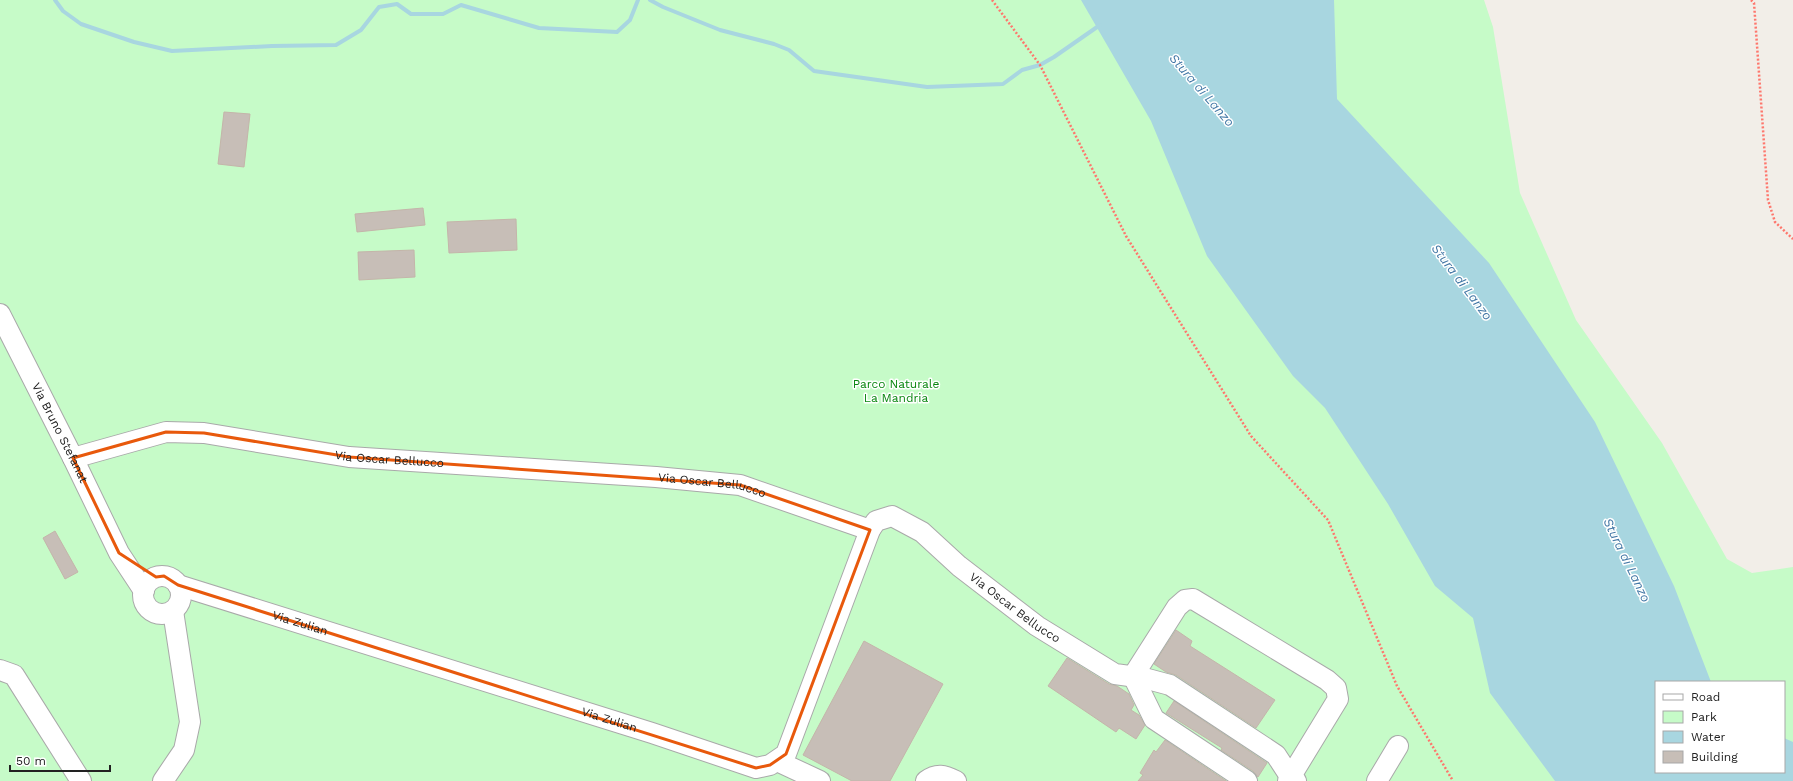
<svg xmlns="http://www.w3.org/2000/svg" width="1793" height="781" viewBox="0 0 1793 781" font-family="'Work Sans',sans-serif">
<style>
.park{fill:#c6fbc8;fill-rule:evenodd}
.water{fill:#a8d6e0}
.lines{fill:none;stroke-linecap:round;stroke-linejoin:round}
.stream{stroke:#a8d6e0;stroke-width:4}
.building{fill:#c7beb7;stroke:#c4b5aa}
.minor-casing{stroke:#a9a9a9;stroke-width:22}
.path{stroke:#fe776d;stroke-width:2.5;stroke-dasharray:2 2;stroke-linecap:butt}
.minor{stroke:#fff;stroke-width:20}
.marked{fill:none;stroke:#e8590c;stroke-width:3;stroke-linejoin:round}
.labels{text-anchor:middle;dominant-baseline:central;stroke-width:3;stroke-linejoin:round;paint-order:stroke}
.park-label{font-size:12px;fill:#08870f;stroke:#fff}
.street-label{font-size:12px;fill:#222;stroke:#fff}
.water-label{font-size:13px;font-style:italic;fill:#4378a6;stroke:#fff}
</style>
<rect width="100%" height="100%" fill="#f2eee8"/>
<path class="park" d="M0 0H1484L1493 27 1520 193 1576 320 1662 443 1727 559 1752 573 1793 567V781H0ZM1656 682H1784V772H1656Z"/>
<path class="water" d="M1081 0H1334L1337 99 1489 263 1595 422 1674 586 1711 682H1656V772H1784V738L1793 742V781H1555L1490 693 1473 618 1435 586 1388 504 1325 408 1293 376 1207 256 1151 121Z"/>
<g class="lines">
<g class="stream">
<path d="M55 0 63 11 81 24 134 42 172 51 272 46 336 45 361 30 379 7 397 4 411 14H443L461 5 539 28 617 32 630 20 638 0"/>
<path d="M650 0 663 7 720 30 774 44 789 50 814 71 927 87 1003 84 1022 70 1040 65 1054 57 1100 25"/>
</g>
</g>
<g class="building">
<path d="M224 112 250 114 244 167 218 164Z"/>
<path d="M423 208 425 225 357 232 355 214Z"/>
<path d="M516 219 517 250 449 253 447 222Z"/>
<path d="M414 250 415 277 359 280 358 252Z"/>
<path d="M55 531 78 572 65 579 43 538Z"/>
<path d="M1176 630 1192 641 1190 646 1275 700 1256 728 1176 675 1166 672 1154 664Z"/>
<path d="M864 641 943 684 890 781H852L803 755Z"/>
<path d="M1067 658 1109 684 1117 686 1129 694 1134 705 1131 710 1139 715 1145 725 1136 739 1119 728 1116 732 1048 686Z"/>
<path d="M1174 701 1267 763 1258 777 1253 771 1221 750 1222 748 1166 713Z"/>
<path d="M1165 740 1226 781H1138L1143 775 1140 773 1154 750 1156 752Z"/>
</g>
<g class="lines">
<defs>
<g id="minor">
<path id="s1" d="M0 314 73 458 119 553 144 591"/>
<path id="s2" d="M73 458 166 432 204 433 349 457 656 477 740 485 870 530"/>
<circle cx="162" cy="595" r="19"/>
<path id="s3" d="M178 585 652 733 756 768 770 765 786 754 870 530 876 521 892 516 922 532 959 566 1037 626 1115 674 1144 678 1170 685 1276 755 1291 778 1296 781"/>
<path d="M0 670 14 675 81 781"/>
<path d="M1133 676 1177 607 1185 600 1193 599 1327 680 1336 688 1338 699 1288 781"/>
<path d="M1133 676 1154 719 1247 781"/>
<path d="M777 761 820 781"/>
<path d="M163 781 184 750 190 722 173 611"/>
<path d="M926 781C937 773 944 775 956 781"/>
<path d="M1377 781 1398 746"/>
</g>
</defs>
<use href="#minor" class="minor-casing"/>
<g class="path">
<path d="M992 0 1040 65 1126 236 1251 436 1328 520 1397 686 1453 781"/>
<path d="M1751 0 1754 3 1768 200 1775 222 1793 239"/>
</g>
<use href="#minor" class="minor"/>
</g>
<path class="marked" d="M166 432 204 433 349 457 740 485 870 530 786 754 770 765 756 768 178 585 164 576 156 577 119 553 73 458Z"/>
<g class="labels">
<g class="park-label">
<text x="896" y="384">Parco Naturale<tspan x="896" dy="14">La Mandria</tspan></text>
</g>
<g class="street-label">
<text stroke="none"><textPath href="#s1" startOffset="133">Via Bruno Stefanat</textPath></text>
<text stroke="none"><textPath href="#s2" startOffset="322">Via Oscar Bellucco</textPath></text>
<text stroke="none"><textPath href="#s2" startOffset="646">Via Oscar Bellucco</textPath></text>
<text stroke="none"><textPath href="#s3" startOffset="1061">Via Oscar Bellucco</textPath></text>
<text stroke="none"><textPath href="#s3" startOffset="128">Via Zulian</textPath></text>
<text stroke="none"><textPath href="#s3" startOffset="452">Via Zulian</textPath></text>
</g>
<g class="water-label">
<text transform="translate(1202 90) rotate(49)">Stura di Lanzo</text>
<text transform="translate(1462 282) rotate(53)">Stura di Lanzo</text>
<text transform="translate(1627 560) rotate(64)">Stura di Lanzo</text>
</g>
</g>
<rect x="1655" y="681" width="130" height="92" fill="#ffffff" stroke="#a7a7a7"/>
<rect x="1663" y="694" width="20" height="6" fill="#ffffff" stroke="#a7a7a7"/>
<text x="1691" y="701" font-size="12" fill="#222222">Road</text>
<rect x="1663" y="711" width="20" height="12" fill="#c6fbc8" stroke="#a7a7a7"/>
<text x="1691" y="721" font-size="12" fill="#222222">Park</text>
<rect x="1663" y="731" width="20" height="12" fill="#a8d6e0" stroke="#a7a7a7"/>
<text x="1691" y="741" font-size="12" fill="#222222">Water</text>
<rect x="1663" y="751" width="20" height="12" fill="#c7beb7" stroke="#a7a7a7"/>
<text x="1691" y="761" font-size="12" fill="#222222">Building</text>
<path d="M10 765v6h100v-6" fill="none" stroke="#222222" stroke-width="2"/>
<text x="16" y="765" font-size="12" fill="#222222" stroke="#ffffff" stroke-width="3" paint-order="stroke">50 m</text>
</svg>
